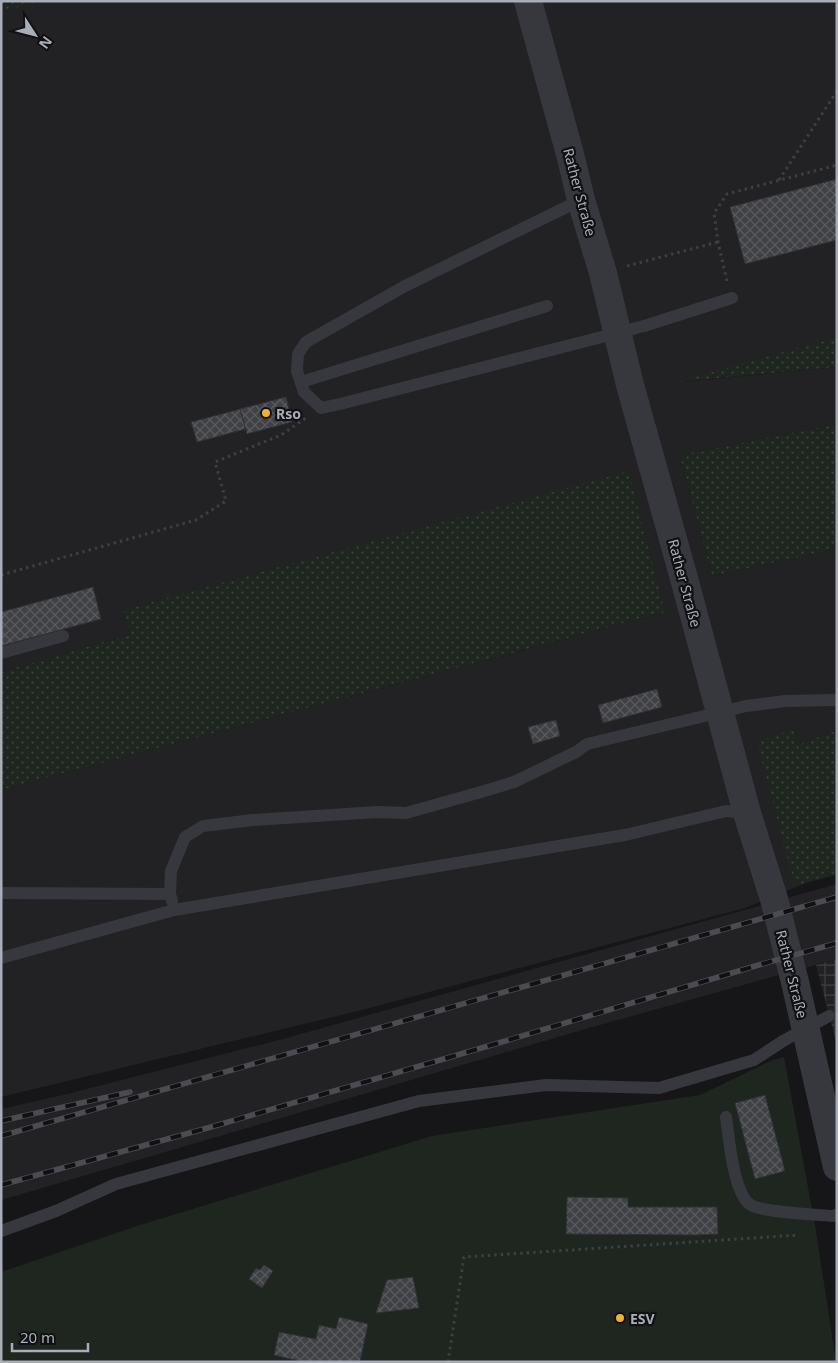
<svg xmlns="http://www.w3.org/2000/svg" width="838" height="1363" viewBox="0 0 838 1363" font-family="'Noto Sans',sans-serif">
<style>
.built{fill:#222225}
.industrial{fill:url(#industrial-grid)}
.grass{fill:url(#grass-dots)}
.park{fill:#1e261f}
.building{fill:url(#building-cross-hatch);stroke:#303034}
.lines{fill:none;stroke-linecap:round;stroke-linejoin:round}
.path{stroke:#3d3f44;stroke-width:3;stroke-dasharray:2.5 4;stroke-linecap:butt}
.service{stroke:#37383d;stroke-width:12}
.tertiary{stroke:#37383d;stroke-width:28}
.rail-casing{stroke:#4a4c52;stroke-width:5.5}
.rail{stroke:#111113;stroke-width:4;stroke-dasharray:11;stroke-linecap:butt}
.service-bridge{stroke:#37383d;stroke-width:12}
.poi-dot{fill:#f2b134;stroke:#111113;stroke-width:2}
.labels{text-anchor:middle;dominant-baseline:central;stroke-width:4.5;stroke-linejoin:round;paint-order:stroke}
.street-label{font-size:14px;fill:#a8adb8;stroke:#111113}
.poi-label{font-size:14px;font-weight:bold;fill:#a8adb8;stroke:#111113;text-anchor:start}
</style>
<defs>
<pattern id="industrial-grid" width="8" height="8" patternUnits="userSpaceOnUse" patternTransform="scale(1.25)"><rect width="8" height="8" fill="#222225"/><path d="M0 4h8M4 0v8" fill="none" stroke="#3f3f43"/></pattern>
<pattern id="grass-dots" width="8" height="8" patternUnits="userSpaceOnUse" patternTransform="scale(1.25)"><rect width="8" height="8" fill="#1e261f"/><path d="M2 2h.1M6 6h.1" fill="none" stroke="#3c433d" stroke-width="1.8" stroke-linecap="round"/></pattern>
<pattern id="building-cross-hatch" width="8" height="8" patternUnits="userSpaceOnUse" patternTransform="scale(1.25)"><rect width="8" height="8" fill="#404145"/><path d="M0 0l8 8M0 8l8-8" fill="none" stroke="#595a5e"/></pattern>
</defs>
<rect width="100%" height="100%" fill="#161618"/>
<g class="built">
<path d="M40 1H837V337L681 382 837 367V424L680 455 712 576 837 549V730L797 745 794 729 795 885 837 873V875L806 883 745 908 358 1011 1 1097V790L665 612 629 472 122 610 131 634 1 672V12Z"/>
<path d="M837 884V959L589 1028 1 1200V1109L63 1095 283 1039Z"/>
</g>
<path class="industrial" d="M837 959V1045L816 965Z"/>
<g class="grass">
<path d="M1 1H40L1 12Z"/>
<path d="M837 337V367L677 382Z"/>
<path d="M837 424V549L712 576 680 455Z"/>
<path d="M629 471 665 612 1 790V672L131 634 122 610Z"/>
<path d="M794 729 797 745 837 730V873L795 886 757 742Z"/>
</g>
<path class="park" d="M784 1057 816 1231 836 1362H1V1272L140 1225 432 1136 700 1095 773 1060Z"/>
<g class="building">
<path d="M837 179V240L745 264 730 207Z"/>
<path d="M286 397 291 417 197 442 191 422Z"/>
<path d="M286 397 292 422 247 434 240 409Z"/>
<path d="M93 587 101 619 1 646V612Z"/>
<path d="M657 689 662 707 603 723 598 705Z"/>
<path d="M556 720 560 736 533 744 528 727Z"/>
<path d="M765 1095 785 1171 755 1179 735 1103Z"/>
<path d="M567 1197 628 1198V1207H717L718 1234 695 1235 566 1234Z"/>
<path d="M264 1265 273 1271 262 1288 249 1279 256 1268 260 1270Z"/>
<path d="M413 1277 419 1308 376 1313 387 1280Z"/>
<path d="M339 1317 368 1324 360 1362H303L274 1355 279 1332 316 1339 319 1325 336 1329Z"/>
</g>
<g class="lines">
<g class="path">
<path d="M779 180 837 91"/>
<path d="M627 266 718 242"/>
<path d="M727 281 718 242 714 213 727 194 837 165"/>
<path d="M1 575 196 520 226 501 215 462 281 435 306 418"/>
<path d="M448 1362 464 1257 799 1235"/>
</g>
<g class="service">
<path d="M581 200 405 286 306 342 298 354 297 371 304 392 321 408 340 404 594 339"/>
<path d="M644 326 732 298"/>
<path d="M301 382 547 306"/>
<path d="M1 653 63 636"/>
<path d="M746 706 785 701 837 700"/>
<path d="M1 893 170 894 172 901"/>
<path d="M170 894 171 871 185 837 203 826 253 820 377 812 406 813 481 792 514 782 576 752 587 744 696 718"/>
<path d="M1 958 174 910 625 835 726 811 747 813"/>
<path d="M726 1117C729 1137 733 1194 751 1205 766 1213 813 1214 832 1216L837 1215"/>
<path d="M1 1231 56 1211 116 1184 419 1101 546 1085 659 1088 754 1060 783 1041"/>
</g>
<path class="tertiary" d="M528 1 571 158 581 200 603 273 630 385 685 582 747 813 774 899 795 982 837 1167"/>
<defs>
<g id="rail">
<path d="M1 1121 130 1092"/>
<path d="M1 1136 837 897"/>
<path d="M1 1185 211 1127 495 1044 762 964 837 943"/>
</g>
</defs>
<use href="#rail" class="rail-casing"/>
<use href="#rail" class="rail"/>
<g class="service-bridge">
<path d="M594 339 644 326"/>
<path d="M696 718 746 706"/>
<path d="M783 1041 829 1016"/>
</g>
</g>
<g class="poi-dot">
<circle cx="266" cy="413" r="5"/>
<circle cx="620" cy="1318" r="5"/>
</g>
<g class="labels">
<g class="street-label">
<text transform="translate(580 192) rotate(75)">Rather Straße</text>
<text transform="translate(685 583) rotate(75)">Rather Straße</text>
<text transform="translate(792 974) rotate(76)">Rather Straße</text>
</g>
<g class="poi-label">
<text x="276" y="413">Rso</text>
<text x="630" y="1318">ESV</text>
</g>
</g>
<rect width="838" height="1363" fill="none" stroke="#a8adb8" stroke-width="5"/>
<g transform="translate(35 35) rotate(126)" stroke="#111113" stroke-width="4" paint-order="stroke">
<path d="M0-4L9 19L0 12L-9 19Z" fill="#a8adb8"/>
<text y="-8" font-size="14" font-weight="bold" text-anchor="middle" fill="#a8adb8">N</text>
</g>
<path d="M12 1343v8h76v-8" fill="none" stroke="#a8adb8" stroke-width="2.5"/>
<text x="20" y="1343" font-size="15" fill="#a8adb8" stroke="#111113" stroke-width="4" paint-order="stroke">20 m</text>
</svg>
